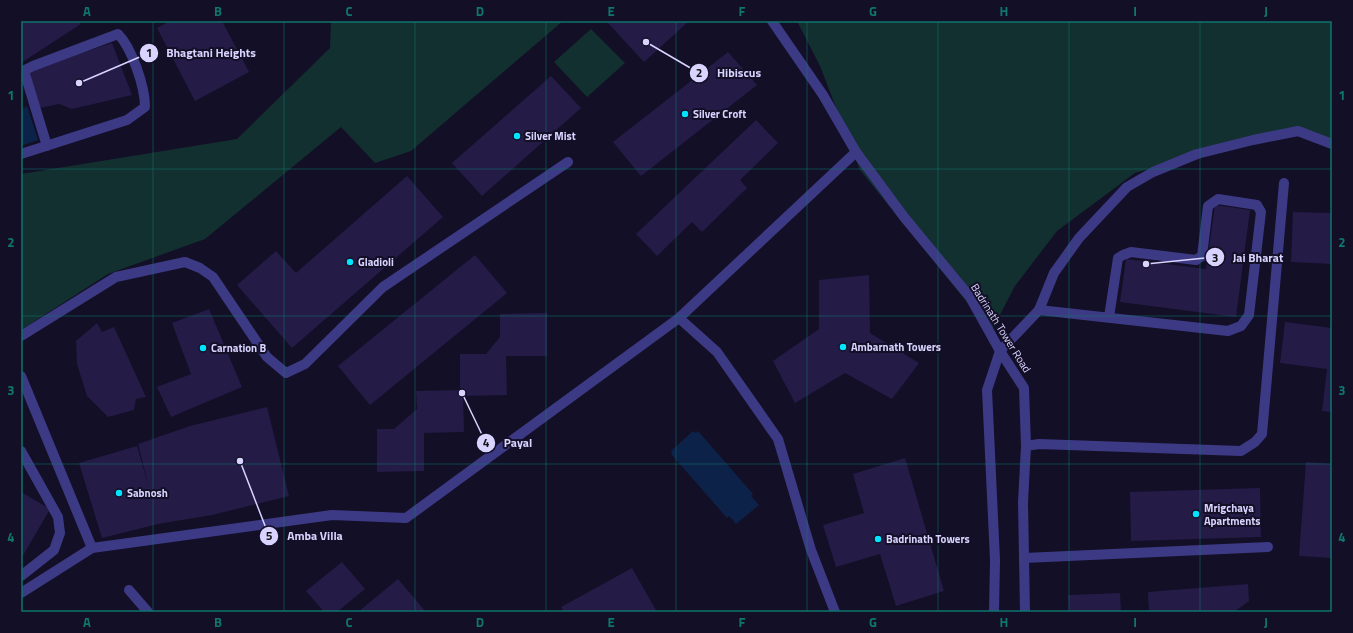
<svg xmlns="http://www.w3.org/2000/svg" width="1353" height="633" viewBox="0 0 1353 633" font-family="'Titillium Web',sans-serif">
<style>
.green{fill:#12302f}
.water{fill:#0c2248}
.building{fill:#241b47}
.lines{fill:none;stroke-linecap:round;stroke-linejoin:round}
.minor{stroke:#3d3a85;stroke-width:10}
.grid{fill:none;stroke:#0f766e;stroke-width:1;stroke-opacity:0.55}
.poi-dot{fill:#00e5ff;stroke:#130f26;stroke-width:1.5}
.labels{text-anchor:middle;dominant-baseline:central;stroke-width:4;stroke-linejoin:round;paint-order:stroke}
.poi-label{font-size:11px;font-weight:bold;fill:#d9d4ff;stroke:#130f26;text-anchor:start}
.street-label{font-size:11px;fill:#d9d4ff;stroke:#130f26}
.leader{fill:none;stroke:#d9d4ff;stroke-width:1.5}
.callout-dot{fill:#d9d4ff;stroke:#130f26;stroke-width:1.5}
.mark-label{font-size:12px;text-anchor:middle;font-weight:bold;fill:#111}
.callout-label{font-size:12px;text-anchor:middle;font-weight:bold;fill:#d9d4ff;stroke:#130f26;stroke-width:4;stroke-linejoin:round;paint-order:stroke}
.neatline{fill:none;stroke:#0f766e;stroke-width:1.5}
.grid-label{font-size:13px;text-anchor:middle;font-weight:bold;fill:#0f766e}
</style>
<rect width="100%" height="100%" fill="#130f26"/>
<g class="green">
<path d="M331 21H563L411 151 375 163 341 127 205 239 108 274 21 330V174L237 139 330 48Z"/>
<path d="M797 21H1332V143L1298 127 1135 173 1057 231 1015 286 991 332 860 170 820 66Z"/>
<path d="M591 29 625 63 587 97 554 62Z"/>
</g>
<g class="water">
<path d="M27 106 38 140 21 146V110Z"/>
<path d="M693 431 695 433 698 431 753 494 751 496 759 505 736 524 729 516 727 518 671 454 672 453 671 451Z"/>
</g>
<g class="building">
<path d="M21 21H78L81 24 21 63Z"/>
<path d="M170 21H222L249 72 195 101 157 28Z"/>
<path d="M611 21H689L644 62 608 23Z"/>
<path d="M112 43 132 95 72 109 59 104 39 108 28 70Z"/>
<path d="M728 52 757 85 641 176 613 142Z"/>
<path d="M551 76 581 108 482 196 452 163Z"/>
<path d="M756 120 778 143 740 180 747 188 702 232 692 222 657 256 636 234Z"/>
<path d="M407 176 443 217 292 348 237 285 276 251 296 273Z"/>
<path d="M1215 205 1250 210 1236 317 1120 302 1126 259 1206 269Z"/>
<path d="M1293 212 1332 213V264L1291 262Z"/>
<path d="M475 255 507 293 370 405 338 366Z"/>
<path d="M869 275 870 333 919 363 892 399 845 373 795 403 773 361 819 329V280Z"/>
<path d="M209 309 242 387 171 417 157 387 191 374 172 323Z"/>
<path d="M547 313V356H506L507 395 463 396 464 432 424 433V471L377 472V429H394L417 409 416 391 460 390V354H486L500 337V314Z"/>
<path d="M1285 322 1332 328V412L1322 411 1327 369 1280 363Z"/>
<path d="M97 323 102 332 114 327 146 397 136 399 134 410 108 417 87 396 77 364 76 341Z"/>
<path d="M267 407 289 496 212 515 158 524 102 538 79 463 137 446 149 488 138 444 190 426Z"/>
<path d="M905 458 944 591 896 606 880 554 836 567 823 525 864 513 853 474Z"/>
<path d="M1306 462 1332 464V558L1299 556Z"/>
<path d="M1260 488 1261 537 1131 541 1130 492Z"/>
<path d="M21 492 50 509 21 559Z"/>
<path d="M342 562 365 589 337 612H324L306 591Z"/>
<path d="M632 568 657 612H564L561 607Z"/>
<path d="M398 579 425 611 358 612Z"/>
<path d="M1248 584 1249 601 1234 612H1149L1148 592Z"/>
<path d="M1120 593 1121 612H1069L1068 595Z"/>
</g>
<g class="lines">
<g class="minor">
<path d="M772 21 823 95 856 152 904 217 970 297 1000 351 1024 388 1026 446 1023 502 1025 612"/>
<path d="M21 154 127 120 145 107C145 87 132 48 118 34L33 66 25 70V74L47 146"/>
<path d="M1039 310 1228 331 1241 326 1249 315 1261 212 1257 205 1218 199 1208 206 1202 256 1196 260 1131 252 1123 255 1118 258 1109 317"/>
<path d="M679 318 717 352 778 439 811 550 835 612"/>
<path d="M21 336 116 277 185 262 200 268 213 277 267 357 286 373 305 364 383 287 568 162"/>
<path d="M21 376 92 548"/>
<path d="M1026 446 1039 444 1241 451 1255 442 1262 434 1284 183"/>
<path d="M21 451 58 517 60 533 54 550 21 576"/>
<path d="M1024 558 1268 547"/>
<path d="M129 590 148 612"/>
<path d="M21 593 92 548 332 515 406 518 679 318 856 152"/>
<path d="M994 612 995 560 987 390 1000 351 1039 310 1054 273 1079 238 1127 187 1153 172 1197 154 1253 140 1298 131 1332 144"/>
</g>
</g>
<path class="grid" d="M153 21V612M284 21V612M415 21V612M546 21V612M676 21V612M807 21V612M938 21V612M1069 21V612M1200 21V612M21 169H1332M21 316H1332M21 464H1332"/>
<g class="poi-dot">
<circle cx="685" cy="114" r="4"/>
<circle cx="517" cy="136" r="4"/>
<circle cx="350" cy="262" r="4"/>
<circle cx="843" cy="347" r="4"/>
<circle cx="203" cy="348" r="4"/>
<circle cx="119" cy="493" r="4"/>
<circle cx="1196" cy="514" r="4"/>
<circle cx="878" cy="539" r="4"/>
</g>
<g class="labels">
<g class="poi-label">
<text x="693" y="114">Silver Croft</text>
<text x="525" y="136">Silver Mist</text>
<text x="358" y="262">Gladioli</text>
<text x="851" y="347">Ambarnath Towers</text>
<text x="211" y="348">Carnation B</text>
<text x="127" y="493">Sabnosh</text>
<text x="1204" y="508">Mrigchaya<tspan x="1204" dy="13">Apartments</tspan></text>
<text x="886" y="539">Badrinath Towers</text>
</g>
<g class="street-label">
<text transform="translate(1001 328) rotate(58)">Badrinath Tower Road</text>
</g>
</g>
<path class="leader" d="M79 83L149 53M646 42L699 73M1146 264L1215 257M462 393L486 443M240 461L269 536"/>
<g class="callout-dot">
<circle cx="79" cy="83" r="4"/>
<circle cx="646" cy="42" r="4"/>
<circle cx="1146" cy="264" r="4"/>
<circle cx="462" cy="393" r="4"/>
<circle cx="240" cy="461" r="4"/>
<circle cx="149" cy="53" r="10"/>
<circle cx="699" cy="73" r="10"/>
<circle cx="1215" cy="257" r="10"/>
<circle cx="486" cy="443" r="10"/>
<circle cx="269" cy="536" r="10"/>
</g>
<g class="mark-label">
<text x="149" y="57">1</text>
<text x="699" y="77">2</text>
<text x="1215" y="262">3</text>
<text x="486" y="447">4</text>
<text x="269" y="540">5</text>
</g>
<g class="callout-label">
<text x="211" y="57">Bhagtani Heights</text>
<text x="739" y="77">Hibiscus</text>
<text x="1258" y="262">Jai Bharat</text>
<text x="518" y="447">Payal</text>
<text x="315" y="540">Amba Villa</text>
</g>
<rect width="1353" height="633" fill="none" stroke="#130f26" stroke-width="44"/>
<rect x="22" y="22" width="1309" height="589" class="neatline"/>
<g class="grid-label">
<text x="87" y="16">A</text>
<text x="218" y="16">B</text>
<text x="349" y="16">C</text>
<text x="480" y="16">D</text>
<text x="611" y="16">E</text>
<text x="742" y="16">F</text>
<text x="873" y="16">G</text>
<text x="1004" y="16">H</text>
<text x="1135" y="16">I</text>
<text x="1266" y="16">J</text>
<text x="11" y="100">1</text>
<text x="1342" y="100">1</text>
<text x="11" y="247">2</text>
<text x="1342" y="247">2</text>
<text x="11" y="395">3</text>
<text x="1342" y="395">3</text>
<text x="11" y="542">4</text>
<text x="1342" y="542">4</text>
<text x="87" y="627">A</text>
<text x="218" y="627">B</text>
<text x="349" y="627">C</text>
<text x="480" y="627">D</text>
<text x="611" y="627">E</text>
<text x="742" y="627">F</text>
<text x="873" y="627">G</text>
<text x="1004" y="627">H</text>
<text x="1135" y="627">I</text>
<text x="1266" y="627">J</text>
</g>
</svg>
